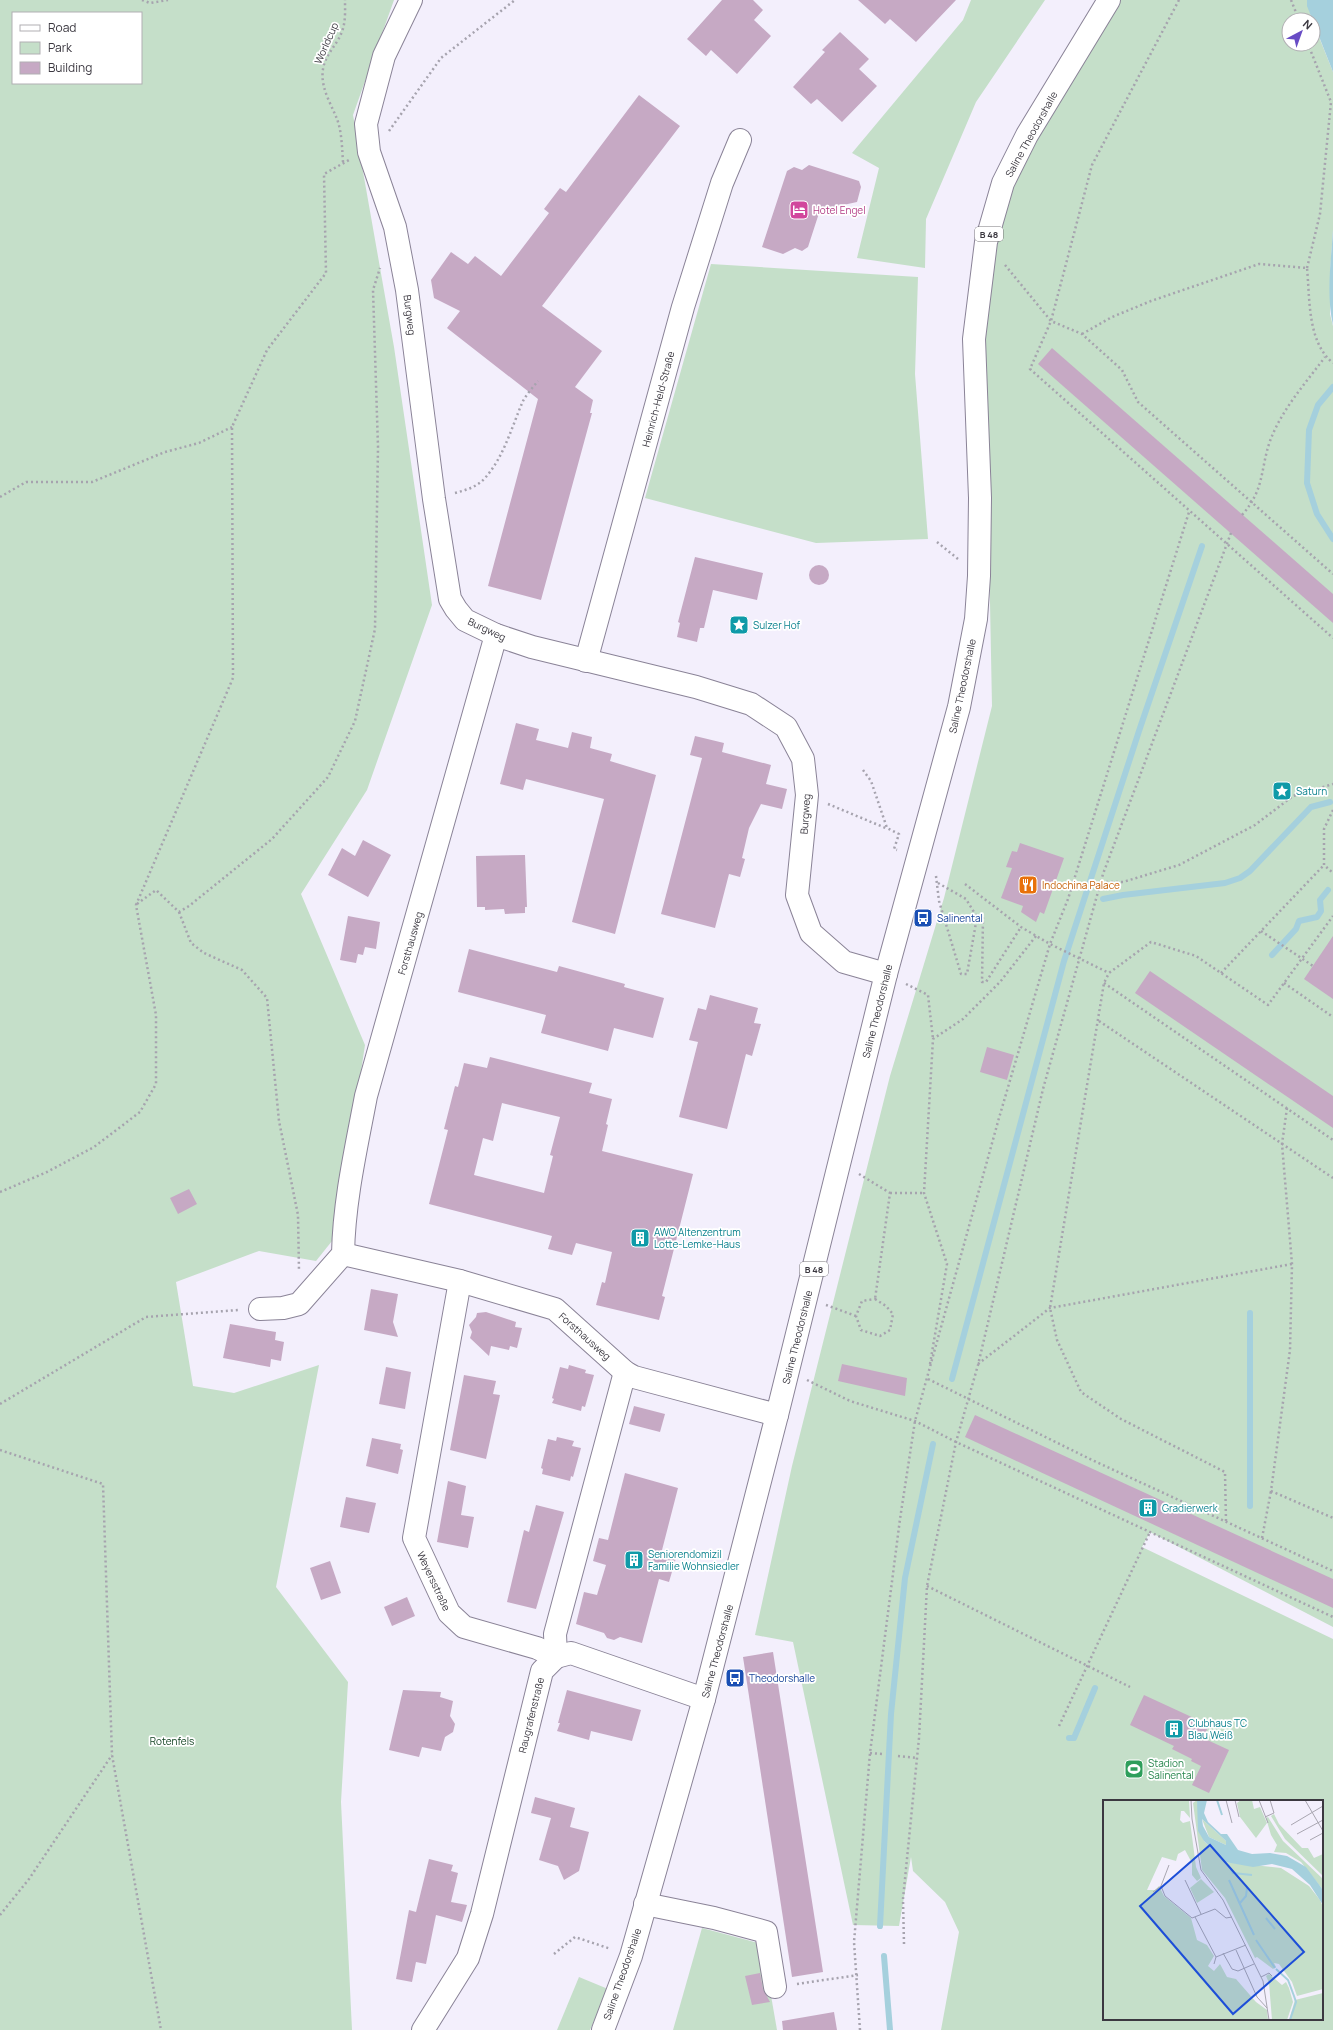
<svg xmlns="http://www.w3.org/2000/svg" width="1333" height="2030" viewBox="0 0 1333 2030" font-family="Manrope,sans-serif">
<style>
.green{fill:#c5dfc9;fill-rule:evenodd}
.water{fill:#a5d0dd}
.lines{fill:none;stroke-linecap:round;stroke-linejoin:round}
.stream{stroke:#a5d0dd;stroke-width:6}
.building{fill:#c6a9c4;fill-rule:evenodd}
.minor-casing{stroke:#8a8397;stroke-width:24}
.major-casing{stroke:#8a8397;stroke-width:24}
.path{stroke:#a6a3ae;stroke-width:2.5;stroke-dasharray:2 3;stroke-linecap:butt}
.minor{stroke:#fff;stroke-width:22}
.major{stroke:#fff;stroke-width:22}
.labels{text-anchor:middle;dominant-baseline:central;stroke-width:3.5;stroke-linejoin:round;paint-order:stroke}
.shield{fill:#fff;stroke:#767479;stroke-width:1}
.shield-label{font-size:9px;font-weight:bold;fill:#3b3840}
.street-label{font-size:10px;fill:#3b3840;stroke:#fff}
.hotel-label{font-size:10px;fill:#b23c85;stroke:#fff;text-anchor:start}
.culture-label{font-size:10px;fill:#0d838f;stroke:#fff;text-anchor:start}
.food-label{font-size:10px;fill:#c56008;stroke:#fff;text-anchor:start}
.transit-label{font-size:10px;fill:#164399;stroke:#fff;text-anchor:start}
.park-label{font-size:10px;fill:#0a3c1a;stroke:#fff}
.leisure-label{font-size:10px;fill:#27864d;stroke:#fff;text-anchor:start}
.inset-river{fill:none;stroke:#a5d0dd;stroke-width:2}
.inset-road{fill:none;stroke:#a9a6b1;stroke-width:1}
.view{fill:#1d4ed8;fill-opacity:0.15;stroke:#1d4ed8;stroke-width:2}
.inset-edge{fill:none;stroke:#3b3840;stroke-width:2}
</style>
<rect width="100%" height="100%" fill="#f3effc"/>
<g class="green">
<path d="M0 0H394L353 115 394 347 432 605 367 790 301 894 365 1045 336 1236 316 1261 259 1251 176 1282 193 1386 234 1393 319 1365 276 1587 348 1682 341 1802 352 2030H0ZM13 13H141V83H13Z"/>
<path d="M971 0H1045L976 102 926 219 925 268 857 258 879 168 852 153 963 20Z"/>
<path d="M1120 0H1307L1312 20H1289V44H1313V22L1333 72V230L1330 273V314L1333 326V1627L1150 1532 1142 1547 1333 1639V2030H941L959 1932 945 1902 913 1871 911 1857 899 1926 853 1925 793 1642 755 1635 792 1466 890 1076 944 898 992 706 985 342 996 243 1012 187 1036 138ZM1104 1801H1322V2019H1104Z"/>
<path d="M711 264 918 277 915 374 928 539 816 543 645 498Z"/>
<path d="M702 1928 762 1944 777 2030H673Z"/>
<path d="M579 1977 608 1989 590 2030H557Z"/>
</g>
<g class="water">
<path d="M1307 0H1333V72L1307 6Z"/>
<path d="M1333 230V325C1326 295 1331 261 1333 230Z"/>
</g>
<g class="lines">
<g class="stream">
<path d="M1333 387 1318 405 1309 430 1307 483 1317 514 1333 539"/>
<path d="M1103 899 1123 895 1225 883 1240 878 1250 871 1311 807 1330 802"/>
<path d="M1272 955 1296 929 1299 921 1317 917 1321 911 1320 900 1328 890"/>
<path d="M952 1379 1064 961 1140 728 1202 546"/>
<path d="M1250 1506V1313"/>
<path d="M1069 1738H1074L1095 1688"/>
<path d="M880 1926 891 1714 905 1578 933 1444"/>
<path d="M884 1956 890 2030"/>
</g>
</g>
<g class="building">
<path d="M722 0H753L763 10 754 20 771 36 737 74 711 50 706 56 687 39Z"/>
<path d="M858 0H956L916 42 890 19 885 24Z"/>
<path d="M840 32 869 59 859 69 877 86 842 122 817 99 811 104 793 87 825 52 822 50Z"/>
<path d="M639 95 680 126 542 306 602 351 575 387 593 400 590 413H592L541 600 488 586 538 399 447 328 460 311 434 298 431 280 451 252 468 264 475 256 501 276 549 213 544 209 560 188 566 192Z"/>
<path d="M809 165 859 181 861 187 857 202 820 210 808 247 802 251 795 248 783 254 762 247 787 171 794 167 802 170Z"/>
<path d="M1052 348 1333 594V623L1038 364Z"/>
<path d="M695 557 763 573 757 600 713 590 704 628H700L697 642 677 637 680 623 678 622Z"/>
<circle cx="819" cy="575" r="10"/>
<path d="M516 723 539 729 536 740 568 748 572 732 592 737 590 748 612 754 610 761 656 775 615 934 572 922 604 799 526 779 523 790 500 784Z"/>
<path d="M695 736 724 743 722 752 771 765 766 784 787 789 782 809 761 804 749 828 742 858 745 859 740 877 729 874 715 928 661 914 702 758 690 755Z"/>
<path d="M363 840 391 855 368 897 328 875 342 848 355 856Z"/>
<path d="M1020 843 1064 858 1044 914 1040 912 1036 922 1021 912 1023 906 1001 898 1012 868 1006 867 1012 851 1017 852Z"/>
<path d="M525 855 527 907H525V913L505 914 504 909 485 910V907H477L476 856Z"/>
<path d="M348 916 380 922 376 949 365 947 363 955 358 954 356 963 340 960Z"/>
<path d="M1333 936V999L1304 979Z"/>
<path d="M469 949 557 972 559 966 625 984 624 987 664 998 653 1038 614 1028 608 1051 541 1033 546 1015 458 992Z"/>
<path d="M1150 971 1333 1096V1128L1135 993Z"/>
<path d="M710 995 758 1008 754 1023 761 1024 752 1056 746 1054 727 1129 679 1117 698 1042 689 1040 698 1008 706 1010Z"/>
<path d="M987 1047 1014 1055 1007 1080 980 1072Z"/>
<path d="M490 1057 592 1083 589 1093 612 1099 606 1124 608 1125 602 1151 693 1174 662 1296 665 1297 659 1320 596 1305 602 1282 605 1283 612 1252 576 1243 572 1255 548 1249 552 1236 429 1204 448 1130 444 1129 455 1086 458 1087 464 1063 487 1068ZM502 1103 560 1117 550 1155 553 1156 544 1193 474 1175 483 1138 493 1141Z"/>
<path d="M189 1189 197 1204 178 1214 170 1198Z"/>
<path d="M371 1289 398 1294 393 1322 398 1337 364 1330Z"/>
<path d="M486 1312 516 1322 515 1327 522 1328 517 1348 510 1346 509 1350 491 1346 489 1356 470 1338 472 1332 469 1325 476 1317 477 1313Z"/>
<path d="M230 1324 276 1332 275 1340 284 1342 281 1361 271 1359 270 1367 223 1358Z"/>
<path d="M842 1364 907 1378 905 1396 838 1381Z"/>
<path d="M569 1365 586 1370 585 1373 594 1375 585 1407 582 1406 581 1411 552 1403 554 1399 552 1398 560 1367 568 1369Z"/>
<path d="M386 1367 411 1372 405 1409 379 1404Z"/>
<path d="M464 1375 496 1381 493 1394 500 1395 486 1459 450 1450Z"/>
<path d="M634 1406 665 1414 660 1432 629 1424Z"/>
<path d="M975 1415 1333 1579V1608L965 1437Z"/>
<path d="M557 1437 574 1441 572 1446 581 1448 573 1477 571 1476 570 1481 542 1474 543 1469 541 1468 548 1439 556 1441Z"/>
<path d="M372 1438 401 1444 400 1449 403 1450 398 1474 366 1466Z"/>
<path d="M625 1473 678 1488 661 1554 676 1558 669 1582 659 1579 642 1643 620 1637 614 1640 607 1638 604 1633 576 1624 584 1592 597 1595 606 1565 593 1561 599 1538 608 1540Z"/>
<path d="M448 1481 466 1486 461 1515 474 1517 468 1548 437 1542Z"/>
<path d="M346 1497 376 1503 369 1533 340 1527Z"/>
<path d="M536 1505 564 1512 536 1609 507 1602 524 1530 529 1532Z"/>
<path d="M330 1561 341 1593 321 1600 310 1568Z"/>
<path d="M407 1597 415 1616 392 1626 384 1607Z"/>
<path d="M773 1652 823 1972 792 1977 743 1657Z"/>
<path d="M403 1690 441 1692 440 1697 453 1701 450 1716 455 1724 453 1732 445 1737 441 1751 422 1747 419 1757 389 1750Z"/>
<path d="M567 1690 641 1710 632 1741 591 1731 589 1740 557 1731 560 1723H558Z"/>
<path d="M1144 1695 1209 1725 1203 1738 1229 1750 1209 1793 1192 1785 1201 1766 1191 1761 1192 1759 1172 1749 1174 1746 1130 1725Z"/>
<path d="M535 1797 575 1808 570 1827 589 1832 579 1871 564 1880 558 1866 539 1860 551 1818 531 1813Z"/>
<path d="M429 1859 453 1865 451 1871 458 1873 451 1902 467 1905 462 1922 436 1915 426 1964 416 1962 412 1982 396 1979 409 1910 416 1912Z"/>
<path d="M760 1973 763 1989 770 2002 752 2005 745 1976Z"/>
<path d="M834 2012 837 2030H783L782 2021Z"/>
</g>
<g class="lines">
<defs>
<g id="minor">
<path d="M411 0 384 56 366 124 369 152 395 227 407 290 434 499 450 599 456 609 465 620 496 635 532 647 696 687 751 704 786 727 803 759 807 795 797 895 811 933 844 962 886 974"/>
<path d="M586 661 683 307 722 183 740 140"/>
<path d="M343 1254 460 1281 555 1309 625 1372 634 1377 777 1415"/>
<path d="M460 1281 414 1538 449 1613 464 1627 537 1648 556 1657 571 1653 704 1699"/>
<path d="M260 1309 283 1308 299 1304 343 1254C344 1201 356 1149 366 1096L496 635"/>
<path d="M645 1904 714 1918 766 1932 775 1987"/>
<path d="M423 2030 468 1958 482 1914 542 1671 556 1657 555 1634 625 1372"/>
</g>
<path id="major" d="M603 2030 631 1956 704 1699 777 1415 886 974 959 707 976 619 979 576 980 498 974 339 986 242 1003 183 1027 135 1109 0"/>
</defs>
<use href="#minor" class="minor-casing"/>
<use href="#major" class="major-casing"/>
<g class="path">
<path d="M142 0 150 3 168 0"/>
<path d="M1179 0 1092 165 1051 321 1030 369 1333 638"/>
<path d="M1291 0 1299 20"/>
<path d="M389 131 441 58 515 0"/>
<path d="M343 162C342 149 342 132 337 119 331 104 320 87 323 69 325 55 336 46 341 34 346 23 345 11 345 0"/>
<path d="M1005 265 1051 321 1082 334 1122 370 1138 402 1333 574"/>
<path d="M1307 268 1320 214 1331 102 1308 44"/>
<path d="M1082 334 1112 317 1151 301 1259 264 1307 268C1310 298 1307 342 1333 363"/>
<path d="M455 493C466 490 477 487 485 478 504 457 512 426 523 401 527 394 533 387 538 381"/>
<path d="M0 497 26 482H92L165 452 199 443 232 427"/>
<path d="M1242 515C1265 489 1260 470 1270 441 1282 409 1305 384 1325 357"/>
<path d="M937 542 958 559"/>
<path d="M863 770 871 781 887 828 899 834 894 849 897 850"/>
<path d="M828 804 888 829"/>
<path d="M1333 810 1324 829V865L1333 873"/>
<path d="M936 876 939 901 961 974H967L977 917 983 918 982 982H986L1021 927"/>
<path d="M1101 882H1123L1179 865 1255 825 1293 796 1333 784"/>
<path d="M938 883 966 899 977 917"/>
<path d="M965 884 1021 927 1050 944 1109 973"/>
<path d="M137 904 156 890 179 912 189 906 272 839 328 777 355 721 375 629 378 447 373 290 380 268"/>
<path d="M179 912 191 943 204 953 242 970 267 998 279 1121 298 1215 299 1271"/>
<path d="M1261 931 1313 966"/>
<path d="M1221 973 1324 865"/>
<path d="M1104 983 1333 1140"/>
<path d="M1284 983 1333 1017"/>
<path d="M906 984 928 995 933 1039"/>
<path d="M1099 1021 1333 1178"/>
<path d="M1287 1108 1282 1144 1292 1264 1290 1350 1271 1491 1333 1518"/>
<path d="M859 1174 890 1193 875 1299"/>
<path d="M0 1192 47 1172 94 1147 140 1112 156 1084V1015L136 905 233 678 232 427 267 350 326 273 324 174 349 160"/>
<path d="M890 1193H924"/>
<path d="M875 1299 886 1306 893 1314 890 1330 880 1336 861 1330 856 1316 862 1301Z"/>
<path d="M826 1305 856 1316"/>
<path d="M930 1364 947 1264 924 1193 933 1039 963 1019 1000 982 1036 936"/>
<path d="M978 1364 1050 1308 1292 1264"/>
<path d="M928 1379 1092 1460 1333 1571"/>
<path d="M807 1380 850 1401 915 1421 956 1442 1333 1617"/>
<path d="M0 1404 146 1317 239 1310"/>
<path d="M0 1450 103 1484 112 1755 161 2030"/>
<path d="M1226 1521 1225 1472 1121 1419 1081 1392 1057 1340 1050 1308 1104 983 1109 973 1151 942 1196 956 1268 1005 1333 916"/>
<path d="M1262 1538 1271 1491"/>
<path d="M927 1586 1130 1687"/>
<path d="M1059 1726 1150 1532"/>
<path d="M870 1753 882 1754"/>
<path d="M898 1756 917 1758"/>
<path d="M0 1915 29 1879 112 1755"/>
<path d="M904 1944 903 1899 919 1738 927 1586 956 1442 978 1365 1043 1089 1103 874 1231 533"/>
<path d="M554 1954 575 1937 611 1949"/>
<path d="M797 1984 858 1975"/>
<path d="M860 2030 854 1942 870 1753 900 1519 915 1421 999 1118 1050 944 1068 899 1189 512"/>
</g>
<use href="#minor" class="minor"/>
<use href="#major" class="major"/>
</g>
<defs>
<symbol id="hotel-square" viewBox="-11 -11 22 22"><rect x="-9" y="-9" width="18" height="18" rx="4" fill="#d1479c" stroke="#fff"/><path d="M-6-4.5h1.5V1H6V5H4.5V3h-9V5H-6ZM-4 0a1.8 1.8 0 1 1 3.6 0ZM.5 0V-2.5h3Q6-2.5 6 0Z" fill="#fff"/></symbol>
<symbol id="sight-square" viewBox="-11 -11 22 22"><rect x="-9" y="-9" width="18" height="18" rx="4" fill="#0f9aa8" stroke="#fff"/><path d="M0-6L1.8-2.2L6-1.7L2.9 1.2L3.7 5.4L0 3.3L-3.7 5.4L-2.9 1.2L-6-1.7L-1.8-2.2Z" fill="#fff"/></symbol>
<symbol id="restaurant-square" viewBox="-11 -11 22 22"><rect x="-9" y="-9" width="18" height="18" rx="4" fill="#e8710a" stroke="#fff"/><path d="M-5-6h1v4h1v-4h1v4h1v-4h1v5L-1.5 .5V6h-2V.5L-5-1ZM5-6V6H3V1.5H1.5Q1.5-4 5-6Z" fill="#fff"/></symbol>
<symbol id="bus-square" viewBox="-11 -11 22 22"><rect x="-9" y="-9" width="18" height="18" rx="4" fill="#1a4fb4" stroke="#fff"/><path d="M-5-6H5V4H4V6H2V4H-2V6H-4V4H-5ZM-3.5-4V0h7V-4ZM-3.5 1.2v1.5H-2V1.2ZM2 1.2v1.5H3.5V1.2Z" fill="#fff"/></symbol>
<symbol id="building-square" viewBox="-11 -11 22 22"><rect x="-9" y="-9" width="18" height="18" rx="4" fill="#0f9aa8" stroke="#fff"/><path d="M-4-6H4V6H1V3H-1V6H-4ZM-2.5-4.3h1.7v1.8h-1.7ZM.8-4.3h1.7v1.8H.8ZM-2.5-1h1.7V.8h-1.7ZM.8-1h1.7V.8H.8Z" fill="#fff"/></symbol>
<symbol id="stadium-square" viewBox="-11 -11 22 22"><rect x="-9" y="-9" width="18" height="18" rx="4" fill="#2e9e5b" stroke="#fff"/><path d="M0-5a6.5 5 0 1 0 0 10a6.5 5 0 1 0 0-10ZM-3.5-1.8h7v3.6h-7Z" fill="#fff"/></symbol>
</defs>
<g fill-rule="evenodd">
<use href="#hotel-square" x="788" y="199" width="22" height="22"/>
<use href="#sight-square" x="728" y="614" width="22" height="22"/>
<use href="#sight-square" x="1271" y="780" width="22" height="22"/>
<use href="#restaurant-square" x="1017" y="874" width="22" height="22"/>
<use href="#bus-square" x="912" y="907" width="22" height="22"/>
<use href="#building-square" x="629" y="1227" width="22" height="22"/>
<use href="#building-square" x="1137" y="1497" width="22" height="22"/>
<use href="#building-square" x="623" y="1549" width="22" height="22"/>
<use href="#bus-square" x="724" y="1667" width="22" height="22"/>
<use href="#building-square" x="1163" y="1718" width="22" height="22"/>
<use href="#stadium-square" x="1123" y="1758" width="22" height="22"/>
</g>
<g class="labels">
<g class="shield">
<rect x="975" y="227" width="28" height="14" rx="3"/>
<rect x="800" y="1262" width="28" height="14" rx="3"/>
</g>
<g class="shield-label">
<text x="989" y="234">B 48</text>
<text x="814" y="1269">B 48</text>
</g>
<g class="street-label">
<text transform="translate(326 43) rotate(-66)">Worldcup</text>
<text transform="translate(1031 134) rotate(-61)">Saline Theodorshalle</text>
<text transform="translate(410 315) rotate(83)">Burgweg</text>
<text transform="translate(658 399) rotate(-75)">Heinrich-Held-Straße</text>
<text transform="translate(487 629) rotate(25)">Burgweg</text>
<text transform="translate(962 686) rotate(-78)">Saline Theodorshalle</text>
<text transform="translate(805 814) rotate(-86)">Burgweg</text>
<text transform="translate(410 943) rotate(-74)">Forsthausweg</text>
<text transform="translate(877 1011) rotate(-76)">Saline Theodorshalle</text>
<text transform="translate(585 1336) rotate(42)">Forsthausweg</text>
<text transform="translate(797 1337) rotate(-76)">Saline Theodorshalle</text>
<text transform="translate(434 1581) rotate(65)">Weyersstraße</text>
<text transform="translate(717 1651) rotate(-75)">Saline Theodorshalle</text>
<text transform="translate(531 1715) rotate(-76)">Raugrafenstraße</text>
<text transform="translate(622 1974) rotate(-71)">Saline Theodorshalle</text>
</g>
<g class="hotel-label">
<text x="813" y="210">Hotel Engel</text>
</g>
<g class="culture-label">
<text x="753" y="625">Sulzer Hof</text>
<text x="1296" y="791">Saturn</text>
<text x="654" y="1232">AWO Altenzentrum<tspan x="654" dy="12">Lotte-Lemke-Haus</tspan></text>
<text x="1162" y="1508">Gradierwerk</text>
<text x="648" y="1554">Seniorendomizil<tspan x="648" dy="12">Familie Wohnsiedler</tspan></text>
<text x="1188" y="1723">Clubhaus TC<tspan x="1188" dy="12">Blau Weiß</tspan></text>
</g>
<g class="food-label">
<text x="1042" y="885">Indochina Palace</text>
</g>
<g class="transit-label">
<text x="937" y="918">Salinental</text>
<text x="749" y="1678">Theodorshalle</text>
</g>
<g class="park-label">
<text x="172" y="1741">Rotenfels</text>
</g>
<g class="leisure-label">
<text x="1148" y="1763">Stadion<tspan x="1148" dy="12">Salinental</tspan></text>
</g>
</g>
<g transform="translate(1103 1800)">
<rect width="220" height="220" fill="#f3effc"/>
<path d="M0 0H86L87 18 81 11H78L77 20 80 23 87 21 93 67 98 78 94 81 89 75V63L82 50 75 54 73 61 59 57 44 90H52L56 86 61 96 88 118 94 140 104 145 111 156 105 166 111 171 117 164 124 177 133 179 153 202 164 210 165 220H0ZM94 0 101 41 122 62 178 68 206 86 217 100 220 107V189L194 196 189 182 176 164 171 163 173 167 170 169 154 157 152 158 122 98 99 70 90 3ZM138 0H149L151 9 157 7 164 23 153 38 137 17 134 3ZM171 14 176 24 199 48H205L211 58 220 54V76L182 39 168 16ZM165 17 180 41 220 79V90L198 62 183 53 171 52 174 45 168 35 163 18ZM99 19 123 41V45L106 37ZM98 79 111 92 94 103 87 88ZM166 174 179 185 183 182 186 188 190 202 184 220H169L166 183 163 176ZM220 193 219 220H186L192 200Z" fill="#c5dfc9"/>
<path d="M94 0H104L101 13 105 22 118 34H124L135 50 149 54 167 53 184 56 203 67 220 90V105L207 85 189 69 169 64 150 67 122 62 101 41 95 31ZM99 19 123 41V45L106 37 100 26Z" fill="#a5d0dd" fill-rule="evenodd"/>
<path class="inset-river" d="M114 0 119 15M125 65 130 73 149 75M126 80 151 135M137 103 143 96 144 88M163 118 172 129M153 140 172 168M173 169 185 180 191 196 193 202 187 220"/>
<path class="inset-road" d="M88 0 89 19 98 70 120 100 160 181 166 220M123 0 129 23M132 0 136 17M156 0 165 23M202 0 220 31M162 17 171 13 167 0M188 25 220 6M194 34 220 20M207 40 220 33M82 80 98 114M58 86 66 65M50 92 58 86 62 96 89 118 112 109 123 118 129 117M92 117 113 157 111 164M133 150 154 197 164 208M120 153 129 169 135 171 151 164M113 157 143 145M158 177 166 173 169 176"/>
<path class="view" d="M107 45 201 152 130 214 37 106Z"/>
<rect width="220" height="220" class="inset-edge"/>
</g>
<rect x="12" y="12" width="130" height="72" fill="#ffffff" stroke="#b1afb3"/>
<rect x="20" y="25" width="20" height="6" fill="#ffffff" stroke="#b1afb3"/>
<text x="48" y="32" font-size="12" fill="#3b3840">Road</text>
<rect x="20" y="42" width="20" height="12" fill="#c5dfc9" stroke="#b1afb3"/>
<text x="48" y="52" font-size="12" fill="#3b3840">Park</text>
<rect x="20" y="62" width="20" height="12" fill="#c6a9c4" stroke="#b1afb3"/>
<text x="48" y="72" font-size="12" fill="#3b3840">Building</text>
<g transform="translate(1301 32) rotate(41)"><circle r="19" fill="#ffffff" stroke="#b1afb3"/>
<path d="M0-3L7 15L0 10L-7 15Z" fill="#684cc5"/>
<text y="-6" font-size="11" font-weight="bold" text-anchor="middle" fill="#3b3840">N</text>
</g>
</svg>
